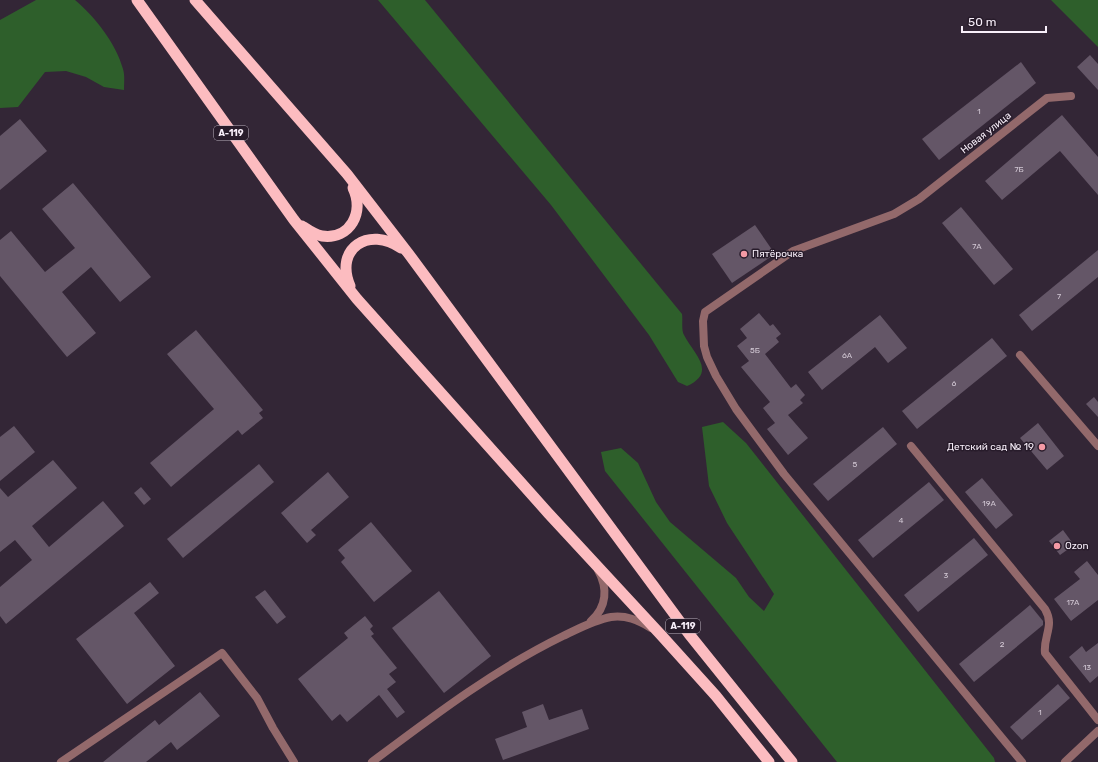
<svg xmlns="http://www.w3.org/2000/svg" width="1098" height="762" viewBox="0 0 1098 762" font-family="Rubik,sans-serif">
<style>
.green{fill:#2e5f2b}
.building{fill:#645667}
.lines{fill:none;stroke-linecap:round;stroke-linejoin:round}
.minor{stroke:#93696b;stroke-width:8}
.tertiary{stroke:#93696b;stroke-width:8}
.trunk{stroke:#fcbcc0;stroke-width:11}
.poi-dot{fill:#f49aa5;stroke:#281c2b;stroke-width:1.5}
.labels{text-anchor:middle;dominant-baseline:central;stroke-width:3;stroke-linejoin:round;paint-order:stroke}
.number-label{font-size:8px;fill:#d3c9d5}
.shield{fill:#281c2b;stroke:#bab0bc;stroke-width:1}
.shield-label{font-size:9px;font-weight:bold;fill:#f8effa}
.street-label{font-size:10px;fill:#f8effa;stroke:#281c2b}
.poi-label{font-size:10px;fill:#f8effa;stroke:#281c2b;text-anchor:start}
</style>
<rect width="100%" height="100%" fill="#332636"/>
<g class="green">
<path d="M36 0H75C95 17 116 43 123 69 125 75 124 84 124 90L104 87 86 77 66 71 45 72 18 107 0 108V20Z"/>
<path d="M378 0H425L682 314C683 320 681 330 684 335 693 353 718 372 687 386L678 382 649 335 551 205Z"/>
<path d="M1051 0H1098V47Z"/>
<path d="M723 422 746 443 994 758 995 762H837L605 471 601 452 621 448 638 463 656 502 670 522 736 578 749 597 764 611 774 594 727 523 709 486 702 427Z"/>
</g>
<g class="building">
<path d="M1090 55 1098 64V90L1077 67Z"/>
<path d="M1021 62 1036 83 939 160 922 139Z"/>
<path d="M1062 115 1098 157V195L1060 151 1002 200 985 181Z"/>
<path d="M20 119 47 151 0 190V136Z"/>
<path d="M73 183 151 277 120 302 91 267 62 292 96 333 67 357 0 276V240L11 231 45 272 75 248 42 209Z"/>
<path d="M961 207 1013 269 994 285 942 223Z"/>
<path d="M755 225 775 254 732 283 712 254Z"/>
<path d="M1098 250V277L1032 331 1019 315Z"/>
<path d="M759 313 770 326 773 324 781 334 776 338 779 342 765 354 791 388 796 384 805 395 800 400 803 403 788 415 808 438 788 455 767 429 775 423 763 408 770 402 741 367 749 361 737 346 747 338 740 329Z"/>
<path d="M880 315 907 348 888 363 875 347 822 390 808 372Z"/>
<path d="M196 330 263 410 259 413 263 418 242 435 238 430 171 487 150 463 214 409 167 354Z"/>
<path d="M992 338 1007 356 917 429 902 411Z"/>
<path d="M1094 397 1098 402V417L1086 404Z"/>
<path d="M1038 423 1064 456 1047 470 1020 438Z"/>
<path d="M14 426 35 452 0 481V437Z"/>
<path d="M883 427 897 444 828 501 813 484Z"/>
<path d="M53 460 77 488 32 526 49 547 103 501 124 526 6 624 0 616V587L32 560 15 540 0 552V488L8 497Z"/>
<path d="M259 464 274 482 183 558 167 539Z"/>
<path d="M328 472 349 497 311 530 316 535 307 543 281 513Z"/>
<path d="M982 478 1013 515 996 529 965 492Z"/>
<path d="M929 482 944 500 873 558 858 540Z"/>
<path d="M141 487 151 499 144 505 134 493Z"/>
<path d="M371 522 412 571 374 602 341 562 345 558 338 550Z"/>
<path d="M1063 530 1074 545 1060 555 1049 541Z"/>
<path d="M974 538 988 555 918 612 904 595Z"/>
<path d="M1087 561 1098 575V600L1071 621 1054 599 1080 579 1074 572Z"/>
<path d="M150 582 159 593 134 613 175 666 127 704 76 639Z"/>
<path d="M265 590 286 617 277 624 255 597Z"/>
<path d="M439 591 491 656 444 693 392 628Z"/>
<path d="M1030 605 1043 621V625L974 682 959 664Z"/>
<path d="M365 616 373 626 370 629 374 634 371 636 397 668 389 674 396 682 387 689 405 712 397 718 379 695 347 722 340 714 332 721 298 679 348 638 344 633Z"/>
<path d="M1098 643V676L1090 683 1069 657 1082 646 1086 652Z"/>
<path d="M1058 684 1070 698 1022 740 1010 727Z"/>
<path d="M200 692 220 716 177 750 171 742 146 762H103L155 720 159 725Z"/>
<path d="M543 704 549 720 582 709 589 729 503 760 495 739 527 727 522 712Z"/>
</g>
<g class="lines">
<g class="minor">
<path d="M1020 355 1098 446"/>
<path d="M911 446 1045 609C1055 626 1043 636 1045 653L1098 720"/>
<path d="M591 621C607 607 608 588 598 570"/>
<path d="M372 762C432 717 495 669 563 636 578 629 594 620 611 617 626 615 638 620 651 628"/>
<path d="M1022 762 784 474 736 409 716 376 707 357 704 346 703 321 705 312 793 251 894 214 919 199 1047 98 1071 96"/>
<path d="M1065 762 1098 731"/>
</g>
<path class="tertiary" d="M61 762 222 653 257 698 273 728 294 762"/>
<g class="trunk">
<path d="M137 0 294 220 357 299 549 514 661 635 716 696 769 762"/>
<path d="M195 0 347 174 408 253 689 634 792 762"/>
<path d="M302 226C308 230 315 235 322 236 350 240 365 212 353 188"/>
<path d="M350 286C334 248 369 226 401 248"/>
</g>
</g>
<g class="poi-dot">
<circle cx="744" cy="254" r="4"/>
<circle cx="1042" cy="447" r="4"/>
<circle cx="1057" cy="546" r="4"/>
</g>
<g class="labels">
<g class="number-label">
<text x="979" y="111">1</text>
<text x="1019" y="169">7Б</text>
<text x="977" y="246">7А</text>
<text x="1059" y="296">7</text>
<text x="755" y="350">5Б</text>
<text x="847" y="355">6А</text>
<text x="954" y="383">6</text>
<text x="855" y="464">5</text>
<text x="989" y="503">19А</text>
<text x="901" y="520">4</text>
<text x="946" y="575">3</text>
<text x="1073" y="602">17А</text>
<text x="1002" y="644">2</text>
<text x="1087" y="667">13</text>
<text x="1040" y="712">1</text>
</g>
<g class="shield">
<rect x="214" y="126" width="34" height="14" rx="3"/>
<rect x="666" y="619" width="34" height="14" rx="3"/>
</g>
<g class="shield-label">
<text x="231" y="133">А-119</text>
<text x="683" y="626">А-119</text>
</g>
<g class="street-label">
<text transform="translate(986 133) rotate(-38)">Новая улица</text>
</g>
<g class="poi-label">
<text x="752" y="254">Пятёрочка</text>
<text x="1034" y="447" text-anchor="end">Детский сад № 19</text>
<text x="1065" y="546">Ozon</text>
</g>
</g>
<path d="M962 26v6h84v-6" fill="none" stroke="#f8effa" stroke-width="2"/>
<text x="968" y="26" font-size="12" fill="#f8effa" stroke="#281c2b" stroke-width="3" paint-order="stroke">50 m</text>
</svg>
